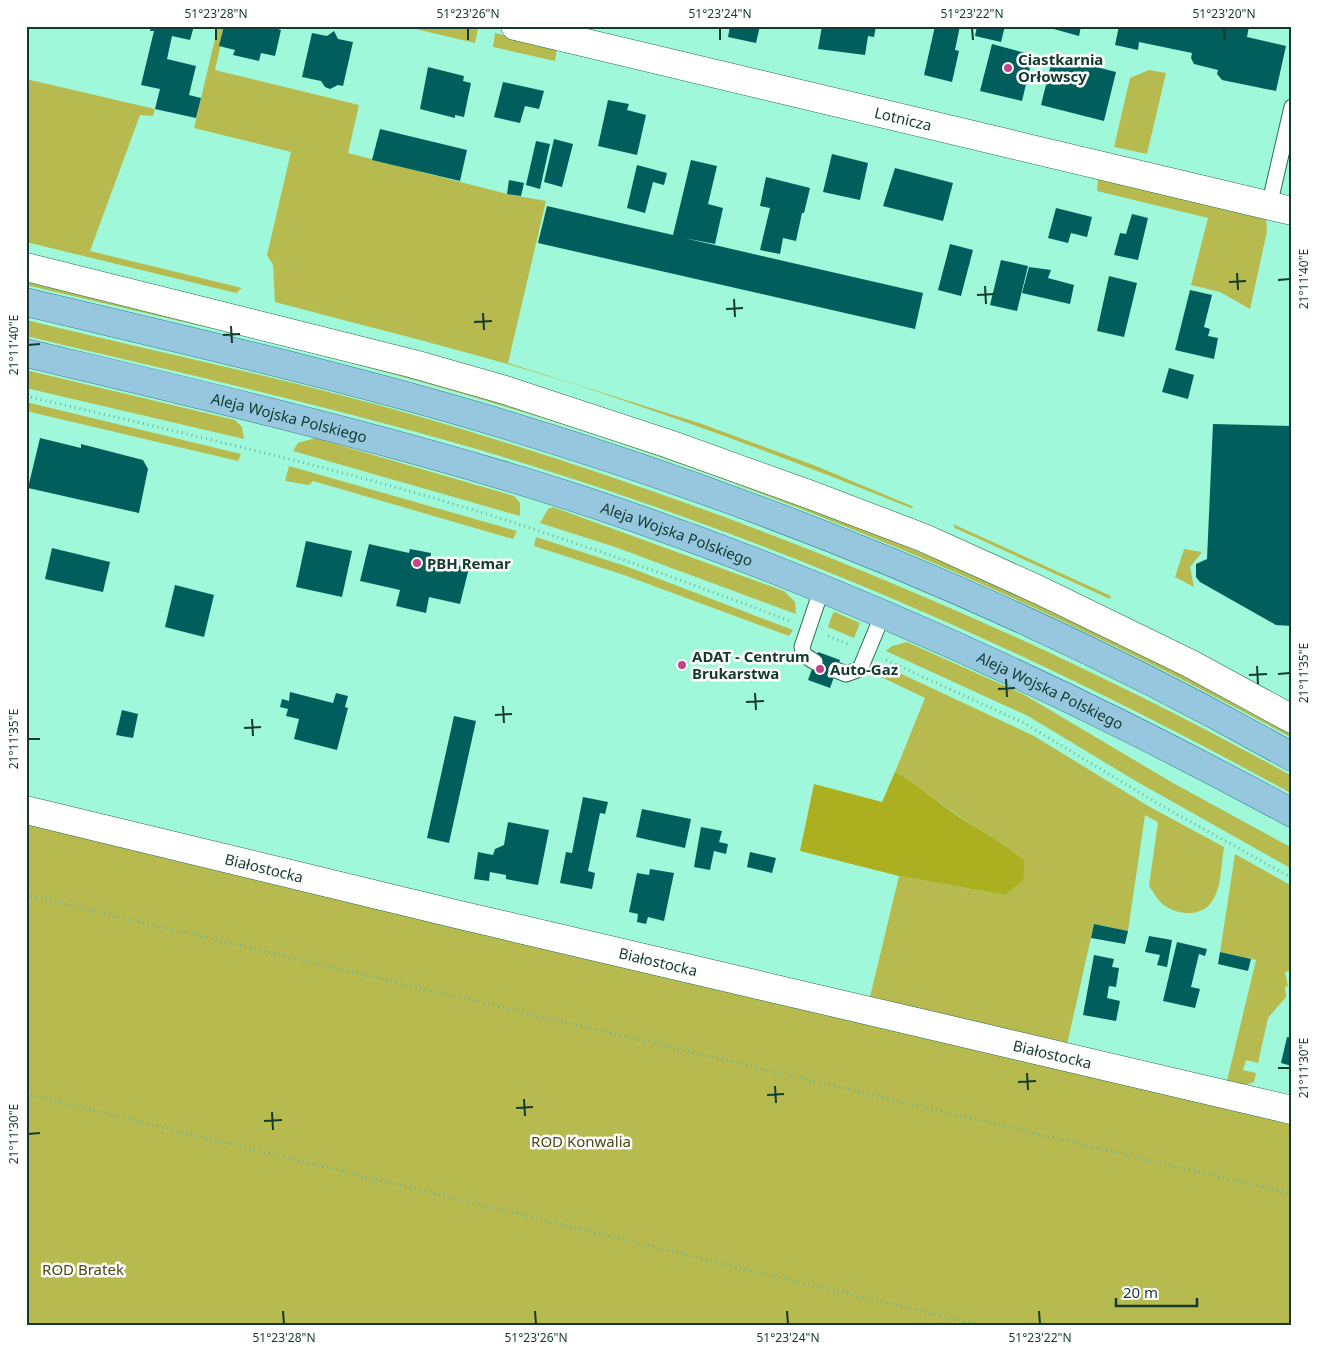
<svg xmlns="http://www.w3.org/2000/svg" width="1318" height="1351" viewBox="0 0 1318 1351" font-family="'Noto Sans',sans-serif">
<style>
.green{fill:#b7bb4f}
.forest{fill:#acaf1f}
.building{fill:#005f5c}
.lines{fill:none;stroke-linecap:round;stroke-linejoin:round}
.lane-casing{stroke:#266a57;stroke-width:17}
.street-casing{stroke:#266a57;stroke-width:29}
.primary-casing{stroke:#3b7d92;stroke-width:29}
.path{stroke:#6fb59e;stroke-width:3;stroke-dasharray:1 4;stroke-linecap:butt}
.lane{stroke:#fff;stroke-width:15}
.street{stroke:#fff;stroke-width:28}
.primary{stroke:#96c7de;stroke-width:28}
.ticks{fill:none;stroke:#14392e;stroke-width:2}
.poi-dot{fill:#c6438a;stroke:#fff;stroke-width:2}
.labels{text-anchor:middle;dominant-baseline:central;stroke-width:5;stroke-linejoin:round;paint-order:stroke}
.poi-label{font-size:15px;font-weight:bold;fill:#14392e;stroke:#fff;text-anchor:start}
.street-label{font-size:15px;fill:#14392e;stroke:#fff}
.park-label{font-size:15px;fill:#484915;stroke:#fff}
.neatline{fill:none;stroke:#14392e;stroke-width:2}
.ticks-label{font-size:12px;text-anchor:middle;fill:#14392e}
</style>
<rect width="100%" height="100%" fill="#a0f8db"/>
<g class="green">
<path d="M218 26H225L215 70 359 105 348 153 507 194 546 201 508 363 702 424 816 466 914 507 911 508C812 468 712 430 610 396 501 359 387 332 275 302L273 265 267 255 291 152 194 128Z"/>
<path d="M403 26H467L478 29 475 43Z"/>
<path d="M495 33 557 49 555 61 493 47Z"/>
<path d="M1149 70 1166 73 1147 154 1114 147 1130 78Z"/>
<path d="M26 79 155 109 153 116 140 115 90 251 242 288 236 293 26 242Z"/>
<path d="M1098 178 1266 217 1267 231 1250 309 1220 292 1191 285 1208 218 1097 191Z"/>
<path d="M26 280C203 324 385 362 558 418 812 499 1058 604 1292 733V738C1018 587 728 469 428 384 295 346 160 317 26 285Z"/>
<path d="M26 320C160 353 296 380 428 419 728 507 1018 625 1292 776V794C1049 659 792 547 526 464 362 413 193 376 26 336Z"/>
<path d="M26 370 235 420 242 427 244 439 26 388Z"/>
<path d="M26 402 241 454 238 461 26 411Z"/>
<path d="M315 438 514 496 520 503V516L293 451 298 443Z"/>
<path d="M289 466 517 531 513 539 313 481 309 485 285 481Z"/>
<path d="M553 507 784 591 795 602 796 614 615 547 540 523 548 509Z"/>
<path d="M953 524 1111 596 1110 599 955 528Z"/>
<path d="M536 537 628 567 793 630 789 636 624 575 534 546Z"/>
<path d="M1184 549 1202 552 1190 567 1194 587 1175 577Z"/>
<path d="M835 612 860 623 854 638 828 627 833 613Z"/>
<path d="M907 642 1023 694 1173 783 1292 848V869L1134 780 1028 716 886 651 892 646Z"/>
<path d="M878 663 1034 736 1150 807 1224 847C1221 864 1222 891 1210 904 1201 916 1179 915 1167 907 1159 903 1154 893 1149 886L1158 822 1145 815 1128 931 1094 924 1067 1045 870 997 899 876 1005 895 1025 861C1005 843 981 831 959 816 937 802 919 785 895 772L925 698 873 673Z"/>
<path d="M26 821 1292 1121V1325H26Z"/>
<path d="M1235 854 1292 886V970L1285 972 1288 986 1285 987 1286 997 1268 1018 1258 1063 1246 1060 1243 1070 1256 1073 1254 1082 1240 1087 1226 1085 1256 960 1220 952Z"/>
</g>
<path class="forest" d="M895 772C919 785 937 802 958 816 981 831 1005 843 1025 861L1023 880 1005 895 899 876 800 851 814 784 882 802Z"/>
<g class="building">
<path d="M151 26H194L190 40 172 36 167 59 196 66 189 95 201 98 196 118 155 109 160 89 141 85 154 31H150Z"/>
<path d="M224 26H269L281 30 275 56 261 53 259 61 233 55 235 50 219 46Z"/>
<path d="M730 26H760L756 43 728 37Z"/>
<path d="M822 26H876L874 37 868 36 865 55 818 49Z"/>
<path d="M935 26H960L955 50 959 51 952 82 924 75Z"/>
<path d="M977 26H1005L1001 42 975 36Z"/>
<path d="M1043 26H1081L1079 36Z"/>
<path d="M1119 26H1249L1247 37 1286 46 1276 91 1222 80 1217 74 1218 70 1194 64 1191 58 1192 53 1139 42 1138 50 1115 45Z"/>
<path d="M334 31 338 39 353 42 343 86 338 85 330 89 325 87 321 81 302 77 312 33 327 36Z"/>
<path d="M992 44 1033 55 1022 101 980 91Z"/>
<path d="M1053 56 1116 72 1104 121 1041 105Z"/>
<path d="M428 67 464 76 463 81 471 83 464 117 455 115V118L420 109Z"/>
<path d="M503 82 544 91 539 109 525 106 520 123 494 117Z"/>
<path d="M608 100 629 104 627 110 646 115 637 155 598 146Z"/>
<path d="M380 129 467 150 460 181 372 160Z"/>
<path d="M554 139 573 144 562 187 544 182Z"/>
<path d="M536 141 550 144 540 189 526 185Z"/>
<path d="M832 154 868 163 860 200 823 192Z"/>
<path d="M691 160 717 166 708 204 723 208 715 244 684 238 923 293 915 329 538 243 547 206 673 235Z"/>
<path d="M637 165 667 173 664 185 653 182 645 213 627 208Z"/>
<path d="M895 168 953 183 943 221 883 206Z"/>
<path d="M766 177 810 188 804 213H802L796 241 783 238 780 254 760 250 770 208 760 206Z"/>
<path d="M509 180 524 183 521 196 507 194Z"/>
<path d="M1056 208 1092 217 1087 237 1071 233 1068 243 1048 238Z"/>
<path d="M1132 214 1148 218 1138 260 1114 255 1120 233 1126 234Z"/>
<path d="M950 244 973 250 961 296 938 290Z"/>
<path d="M1001 260 1028 266 1017 311 990 305Z"/>
<path d="M1029 267 1051 270 1048 278 1074 285 1070 304 1022 293Z"/>
<path d="M1109 276 1137 283 1124 337 1097 331Z"/>
<path d="M1190 290 1212 295 1204 327 1210 329 1208 336 1218 338 1214 359 1175 350Z"/>
<path d="M1169 368 1194 375 1188 399 1162 392Z"/>
<path d="M1213 424 1292 426V626L1276 625 1200 582 1196 577V564L1207 559Z"/>
<path d="M40 438 81 448V444L143 460 148 469 139 513 28 488Z"/>
<path d="M306 541 352 551 342 597 296 587Z"/>
<path d="M369 544 409 553 410 549 431 553 430 559 469 568 460 604 429 597 426 613 396 606 400 590 360 581Z"/>
<path d="M52 548 110 562 103 592 45 579Z"/>
<path d="M175 585 214 595 204 637 165 627Z"/>
<path d="M818 652 840 660 830 688 808 680Z"/>
<path d="M290 692 333 703 336 693 348 696 345 707 348 708 337 750 294 739 299 719 286 716 288 709 280 707 282 699 289 701Z"/>
<path d="M122 710 138 714 133 738 116 735Z"/>
<path d="M454 716 476 721 449 843 427 838Z"/>
<path d="M583 797 608 802 605 814 600 813 588 871 595 873 592 889 560 883 566 852 572 853Z"/>
<path d="M642 809 691 819 685 848 636 837Z"/>
<path d="M508 822 549 830 538 885 506 879V875L490 872 489 881 474 879 478 852 493 855 495 849 504 845Z"/>
<path d="M701 827 722 831 719 842 728 844 726 854 714 851 710 870 694 867Z"/>
<path d="M750 852 776 858 772 873 747 867Z"/>
<path d="M650 869 674 873 664 921 648 917 646 924 637 922 638 914 629 912 637 873 649 875Z"/>
<path d="M1094 924 1128 931 1125 944 1091 938Z"/>
<path d="M1149 936 1172 940 1167 967 1157 965 1160 955 1145 952Z"/>
<path d="M1177 942 1207 949 1205 956 1199 954 1191 987 1200 989 1195 1008 1163 1001Z"/>
<path d="M1220 952 1251 959 1248 971 1218 964Z"/>
<path d="M1094 955 1114 959 1112 967 1119 968 1116 987 1109 986 1107 998 1120 1001 1116 1021 1083 1015Z"/>
<path d="M1287 1037 1292 1038V1066L1281 1063Z"/>
</g>
<g class="lines">
<defs>
<g id="lane">
<path d="M1269 206 1292 107"/>
<path d="M815 662 804 655 802 647 822 588"/>
<path d="M836 670 846 674 860 669 883 614"/>
</g>
<g id="street">
<path id="s1" d="M515 26 1292 211"/>
<path d="M26 267 414 364 505 390 669 444 811 495 924 538 1039 590 1191 664 1292 719"/>
<path id="s2" d="M26 810 460 915 1292 1110"/>
</g>
<g id="primary">
<path d="M26 302C176 338 326 372 473 415 757 499 1034 611 1292 757"/>
<path id="s3" d="M26 353C218 399 410 443 597 505 839 586 1069 692 1292 813"/>
</g>
</defs>
<use href="#lane" class="lane-casing"/>
<use href="#street" class="street-casing"/>
<use href="#primary" class="primary-casing"/>
<g class="path">
<path d="M26 396C191 435 357 472 518 524 610 554 700 587 790 621"/>
<path d="M828 636 848 644"/>
<path d="M886 660 1024 723 1157 803 1292 878"/>
<path d="M26 895 1292 1194"/>
<path d="M26 1094 781 1278 981 1325"/>
</g>
<use href="#lane" class="lane"/>
<use href="#street" class="street"/>
<use href="#primary" class="primary"/>
</g>
<path class="ticks" d="M216 28V40M468 28V40M720 28V40M972 28 973 40M1224 28 1225 40M1237 273 1238 290M1278 280 1290 279M1229 282 1246 281M985 286 986 304M977 295 995 294M734 299 735 317M726 309 743 308M483 313 484 330M474 322 492 321M231 326 232 343M223 335 240 334M28 345 40 344M1257 666 1258 684M1278 674 1290 673M1249 675 1267 674M1006 679 1007 697M998 689 1015 688M755 693 756 710M746 702 764 701M503 706 504 723M495 715 512 714M252 719 253 736M244 728 261 727M28 739H40M1278 1068H1290M1027 1073 1028 1090M1018 1082 1036 1081M775 1086 776 1103M767 1095 784 1094M524 1099 525 1116M516 1108 533 1107M272 1112 273 1130M264 1121 282 1120M28 1134 40 1133M283 1311 284 1324M535 1311 536 1324M787 1311 788 1324M1039 1311 1040 1324"/>
<g class="poi-dot">
<circle cx="1008" cy="68" r="5"/>
<circle cx="417" cy="563" r="5"/>
<circle cx="682" cy="665" r="5"/>
<circle cx="820" cy="669" r="5"/>
</g>
<g class="labels">
<g class="poi-label">
<text x="1018" y="59">Ciastkarnia<tspan x="1018" dy="17">Orłowscy</tspan></text>
<text x="427" y="563">PBH Remar</text>
<text x="692" y="656">ADAT - Centrum<tspan x="692" dy="17">Brukarstwa</tspan></text>
<text x="830" y="669">Auto-Gaz</text>
</g>
<g class="street-label">
<text stroke="none"><textPath href="#s1" startOffset="399">Lotnicza</textPath></text>
<text stroke="none"><textPath href="#s3" startOffset="271">Aleja Wojska Polskiego</textPath></text>
<text stroke="none"><textPath href="#s3" startOffset="676">Aleja Wojska Polskiego</textPath></text>
<text stroke="none"><textPath href="#s3" startOffset="1081">Aleja Wojska Polskiego</textPath></text>
<text stroke="none"><textPath href="#s2" startOffset="245">Białostocka</textPath></text>
<text stroke="none"><textPath href="#s2" startOffset="650">Białostocka</textPath></text>
<text stroke="none"><textPath href="#s2" startOffset="1055">Białostocka</textPath></text>
</g>
<g class="park-label">
<text x="581" y="1141">ROD Konwalia</text>
<text x="83" y="1269">ROD Bratek</text>
</g>
</g>
<rect width="1318" height="1351" fill="none" stroke="#ffffff" stroke-width="55"/>
<path d="M1116 1298v8h81v-8" fill="none" stroke="#14392e" stroke-width="2.5"/>
<text x="1123" y="1298" font-size="15" fill="#14392e" stroke="#ffffff" stroke-width="4" paint-order="stroke">20 m</text>
<rect x="28" y="28" width="1262" height="1296" class="neatline"/>
<g class="ticks-label">
<text x="216" y="18">51°23'28"N</text>
<text x="468" y="18">51°23'26"N</text>
<text x="720" y="18">51°23'24"N</text>
<text x="972" y="18">51°23'22"N</text>
<text x="1224" y="18">51°23'20"N</text>
<text transform="translate(1304 279) rotate(-90)" y="4">21°11'40"E</text>
<text transform="translate(14 345) rotate(-90)" y="4">21°11'40"E</text>
<text transform="translate(1304 673) rotate(-90)" y="4">21°11'35"E</text>
<text transform="translate(14 739) rotate(-90)" y="4">21°11'35"E</text>
<text transform="translate(1304 1068) rotate(-90)" y="4">21°11'30"E</text>
<text transform="translate(14 1134) rotate(-90)" y="4">21°11'30"E</text>
<text x="284" y="1342">51°23'28"N</text>
<text x="536" y="1342">51°23'26"N</text>
<text x="788" y="1342">51°23'24"N</text>
<text x="1040" y="1342">51°23'22"N</text>
</g>
</svg>
